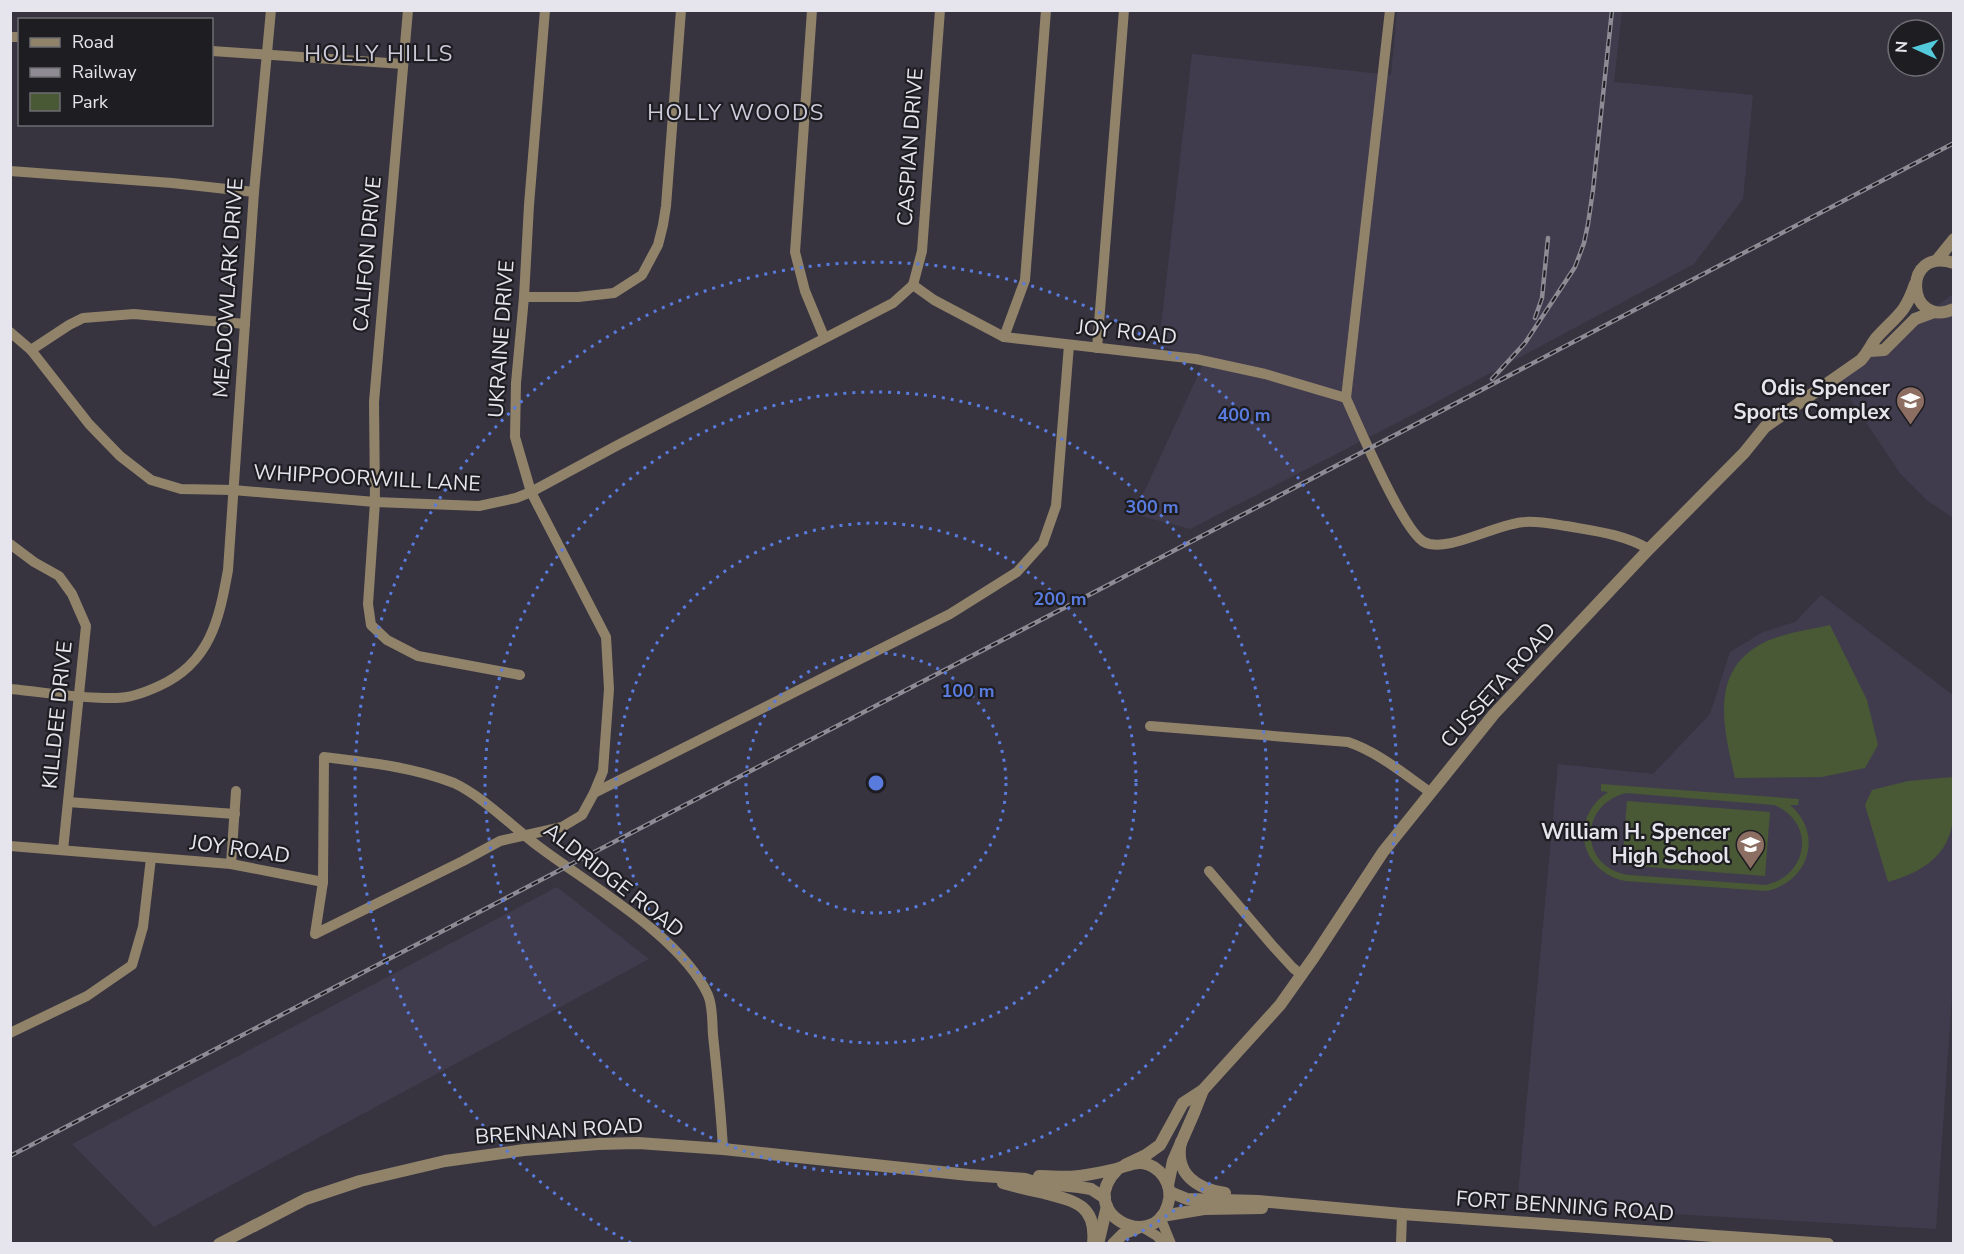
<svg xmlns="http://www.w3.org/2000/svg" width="1964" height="1254" viewBox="0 0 1964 1254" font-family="'Nunito Sans',sans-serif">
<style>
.built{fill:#403c4e}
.green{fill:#495835;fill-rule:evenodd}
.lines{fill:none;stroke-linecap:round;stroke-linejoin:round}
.minor{stroke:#91836a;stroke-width:10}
.tertiary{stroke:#91836a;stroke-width:12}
.rail-casing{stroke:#8e8b95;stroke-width:4.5}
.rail{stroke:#1e1d22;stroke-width:2;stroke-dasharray:7;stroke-linecap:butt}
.ring{fill:none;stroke:#597bde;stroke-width:3;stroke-dasharray:3 6}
.labels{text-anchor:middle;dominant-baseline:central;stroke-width:4.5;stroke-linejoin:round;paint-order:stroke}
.street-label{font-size:21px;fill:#e6e4ec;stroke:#1e1d22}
.poi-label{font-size:21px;font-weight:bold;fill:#e6e4ec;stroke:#1e1d22;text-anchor:end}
.neighbourhood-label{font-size:22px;letter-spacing:1.5px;fill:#cecbda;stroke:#1e1d22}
.centre{fill:#597bde;stroke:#1e1d22;stroke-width:3}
.ring-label{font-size:18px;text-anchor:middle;font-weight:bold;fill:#597bde;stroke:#1e1d22;stroke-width:4.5;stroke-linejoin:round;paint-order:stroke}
</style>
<rect width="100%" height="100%" fill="#373440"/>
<g class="built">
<path d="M1397 11H1622L1614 82 1753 95 1743 199 1694 264 1416 413 1190 529 1134 514 1204 362 1159 345 1192 54 1391 75Z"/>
<path d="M1953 294V518L1928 501 1900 473 1837 379Z"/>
<path d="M1821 595 1953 695 1954 964 1936 1229 1517 1205 1558 764 1653 774 1710 714 1730 652 1763 632 1795 622Z"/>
<path d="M557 887 649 959 154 1227 72 1144Z"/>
</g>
<g class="green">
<path d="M1830 625 1867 700 1878 745 1865 768 1822 777 1735 778C1724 730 1708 671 1763 643 1783 633 1808 630 1830 625Z"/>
<path d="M1953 777C1959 835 1947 865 1888 882L1865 805 1872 790 1908 781Z"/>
<path d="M1601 784 1799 799 1798 805H1791V806C1824 835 1808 883 1766 891L1625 881C1580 871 1568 819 1608 792L1601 791ZM1626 793 1774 805C1816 822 1809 875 1766 885L1629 875C1579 868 1578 805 1626 793Z"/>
<path d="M1627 801 1770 812 1765 876 1622 865Z"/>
</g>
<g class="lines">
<g class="minor">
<path d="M408 10 374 402 375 502 368 604 371 625 387 640 418 656 520 675"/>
<path d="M545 10 529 205 524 297 516 383 515 437 531 492 606 637 609 689 603 771 594 793"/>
<path d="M812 10 795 252 805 291 824 337"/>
<path d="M1390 10 1346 398C1357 423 1403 531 1424 542 1447 554 1497 523 1525 522 1539 521 1553 524 1566 526 1595 531 1623 534 1649 549"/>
<path d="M10 37H20"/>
<path d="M212 51 403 64"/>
<path d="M10 171 172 183 254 192"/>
<path d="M913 285 934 300 1004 337 1196 359 1265 374 1346 398"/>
<path d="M913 285 922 251 940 10"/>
<path d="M524 297H578L614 293 642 275 658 245 663 225 666 206 681 10"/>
<path d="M10 332 31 350 89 424 120 456 151 480 181 489 233 490 375 502 479 506 516 498 531 492 618 445 893 303 913 285"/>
<path d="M1004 337 1025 280 1046 10"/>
<path d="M1097 348 1124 10"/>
<path d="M31 350 69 325 83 318 134 314 245 324"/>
<path d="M10 544 34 562 59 576 72 594 86 626 63 850"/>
<path d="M10 689C45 692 80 699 116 698 130 698 146 692 159 686 210 663 219 620 228 570L254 192 271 10"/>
<path d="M1150 726 1348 742C1378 752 1404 774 1430 792"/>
<path d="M68 802 235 814"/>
<path d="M10 846 231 864 323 882"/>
<path d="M231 864 236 791"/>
<path d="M1209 871 1272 945 1293 968 1302 975"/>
<path d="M10 1033 87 996 132 965 143 927 151 858"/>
<path d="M723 1149C721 1111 717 1073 713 1035 712 1023 713 1006 708 995 682 937 588 884 538 846 513 827 482 796 454 783 413 767 367 762 324 757L323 882 315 934 463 861 500 841 562 827 582 815 594 793 950 614 1017 572 1043 543 1056 506 1069 345"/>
<path d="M1160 1217 1171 1244"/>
<path d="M1142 1227 1157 1236 1164 1244"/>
<path d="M1401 1244 1402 1214"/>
</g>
<g class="tertiary">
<path d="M1937 260 1954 239"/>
<path d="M1954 263C1901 245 1906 330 1954 309"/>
<path d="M1870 351 1884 350 1915 319 1934 312"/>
<path d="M1181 1142C1174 1174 1197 1189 1225 1193"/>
<path d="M1125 1165 1146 1155 1160 1145 1183 1103 1203 1090 1280 1005 1314 957 1383 852 1494 714 1649 549 1744 453 1765 427 1861 360C1869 351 1871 344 1877 337 1897 315 1905 314 1915 284"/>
<path d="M1039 1176C1052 1176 1067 1178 1080 1176 1092 1174 1104 1172 1116 1169 1125 1167 1132 1162 1142 1163 1151 1164 1159 1170 1164 1177 1169 1185 1171 1195 1168 1204 1154 1254 1073 1213 1118 1169"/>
<path d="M1003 1183C1017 1187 1030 1190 1044 1193 1075 1201 1097 1205 1093 1244"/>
<path d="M1168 1185 1173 1161 1194 1113 1203 1090"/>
<path d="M1170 1192 1187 1199 1258 1201 1402 1214 1828 1244"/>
<path d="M1162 1216 1204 1209 1262 1208"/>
<path d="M219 1244 306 1199 360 1181 445 1161 524 1150 598 1144 638 1143 723 1149 969 1175 1025 1179 1038 1183 1079 1187 1091 1189 1105 1198"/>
<path d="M1098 1244 1107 1206"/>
<path d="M1113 1244 1123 1234 1138 1228"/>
</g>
<defs>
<g id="rail">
<path d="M1535 318 1542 298 1548 238"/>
<path d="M1492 379 1525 343 1575 267 1584 243 1588 224 1593 190 1612 10"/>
<path d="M10 1156 1110 584 1954 143"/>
</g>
</defs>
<use href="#rail" class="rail-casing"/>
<use href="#rail" class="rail"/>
</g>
<g class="ring">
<circle cx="876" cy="783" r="130"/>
<circle cx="876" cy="783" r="260"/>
<circle cx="876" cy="783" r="391"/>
<path d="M631 1243A521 521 0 1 1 1121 1243"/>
</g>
<defs>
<symbol id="school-pin" viewBox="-11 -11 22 30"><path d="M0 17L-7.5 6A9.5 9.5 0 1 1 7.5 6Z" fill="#8d6e63" stroke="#1e1d22"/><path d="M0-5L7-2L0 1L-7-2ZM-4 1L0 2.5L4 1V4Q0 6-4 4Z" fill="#fff"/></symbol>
</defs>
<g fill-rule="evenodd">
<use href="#school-pin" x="1894" y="384" width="33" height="45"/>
<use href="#school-pin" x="1734" y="828" width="33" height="45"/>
</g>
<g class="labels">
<g class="street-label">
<text transform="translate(910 147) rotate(-86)">CASPIAN DRIVE</text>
<text transform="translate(367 254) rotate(-85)">CALIFON DRIVE</text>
<text transform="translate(228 288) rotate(-86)">MEADOWLARK DRIVE</text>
<text transform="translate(1127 332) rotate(6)">JOY ROAD</text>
<text transform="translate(501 339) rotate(-86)">UKRAINE DRIVE</text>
<text transform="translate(367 478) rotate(3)">WHIPPOORWILL LANE</text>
<text transform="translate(1498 685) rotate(-48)">CUSSETA ROAD</text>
<text transform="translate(57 715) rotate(-84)">KILLDEE DRIVE</text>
<text transform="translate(240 849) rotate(8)">JOY ROAD</text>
<text transform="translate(614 880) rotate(38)">ALDRIDGE ROAD</text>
<text transform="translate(559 1131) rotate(-4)">BRENNAN ROAD</text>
<text transform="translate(1565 1206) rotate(4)">FORT BENNING ROAD</text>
</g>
<g class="poi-label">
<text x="1890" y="388">Odis Spencer<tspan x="1890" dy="24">Sports Complex</tspan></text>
<text x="1730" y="832">William H. Spencer<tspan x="1730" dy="24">High School</tspan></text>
</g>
<g class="neighbourhood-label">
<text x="379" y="54">HOLLY HILLS</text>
<text x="736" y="113">HOLLY WOODS</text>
</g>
</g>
<circle cx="876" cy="783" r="9" class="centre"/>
<g class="ring-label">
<text x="1244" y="421">400 m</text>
<text x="1152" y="513">300 m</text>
<text x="1060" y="605">200 m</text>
<text x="968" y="697">100 m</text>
</g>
<rect width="1964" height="1254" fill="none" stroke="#e6e4ec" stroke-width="24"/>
<rect x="18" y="18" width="195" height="108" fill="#1e1d22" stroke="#6e6d73" stroke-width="1.5"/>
<rect x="30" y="38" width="30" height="9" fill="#91836a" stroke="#6e6d73" stroke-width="1.5"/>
<text x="72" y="48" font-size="18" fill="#e6e4ec">Road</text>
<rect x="30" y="68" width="30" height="9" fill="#8e8b95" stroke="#6e6d73" stroke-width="1.5"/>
<text x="72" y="78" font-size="18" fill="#e6e4ec">Railway</text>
<rect x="30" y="93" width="30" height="18" fill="#495835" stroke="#6e6d73" stroke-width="1.5"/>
<text x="72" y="108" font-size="18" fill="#e6e4ec">Park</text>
<g transform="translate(1916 48) rotate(274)"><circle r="28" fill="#1e1d22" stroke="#6e6d73" stroke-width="1.5"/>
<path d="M0-4.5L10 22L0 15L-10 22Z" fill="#53cadc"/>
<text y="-9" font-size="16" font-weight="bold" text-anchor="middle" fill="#e6e4ec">N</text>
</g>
</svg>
